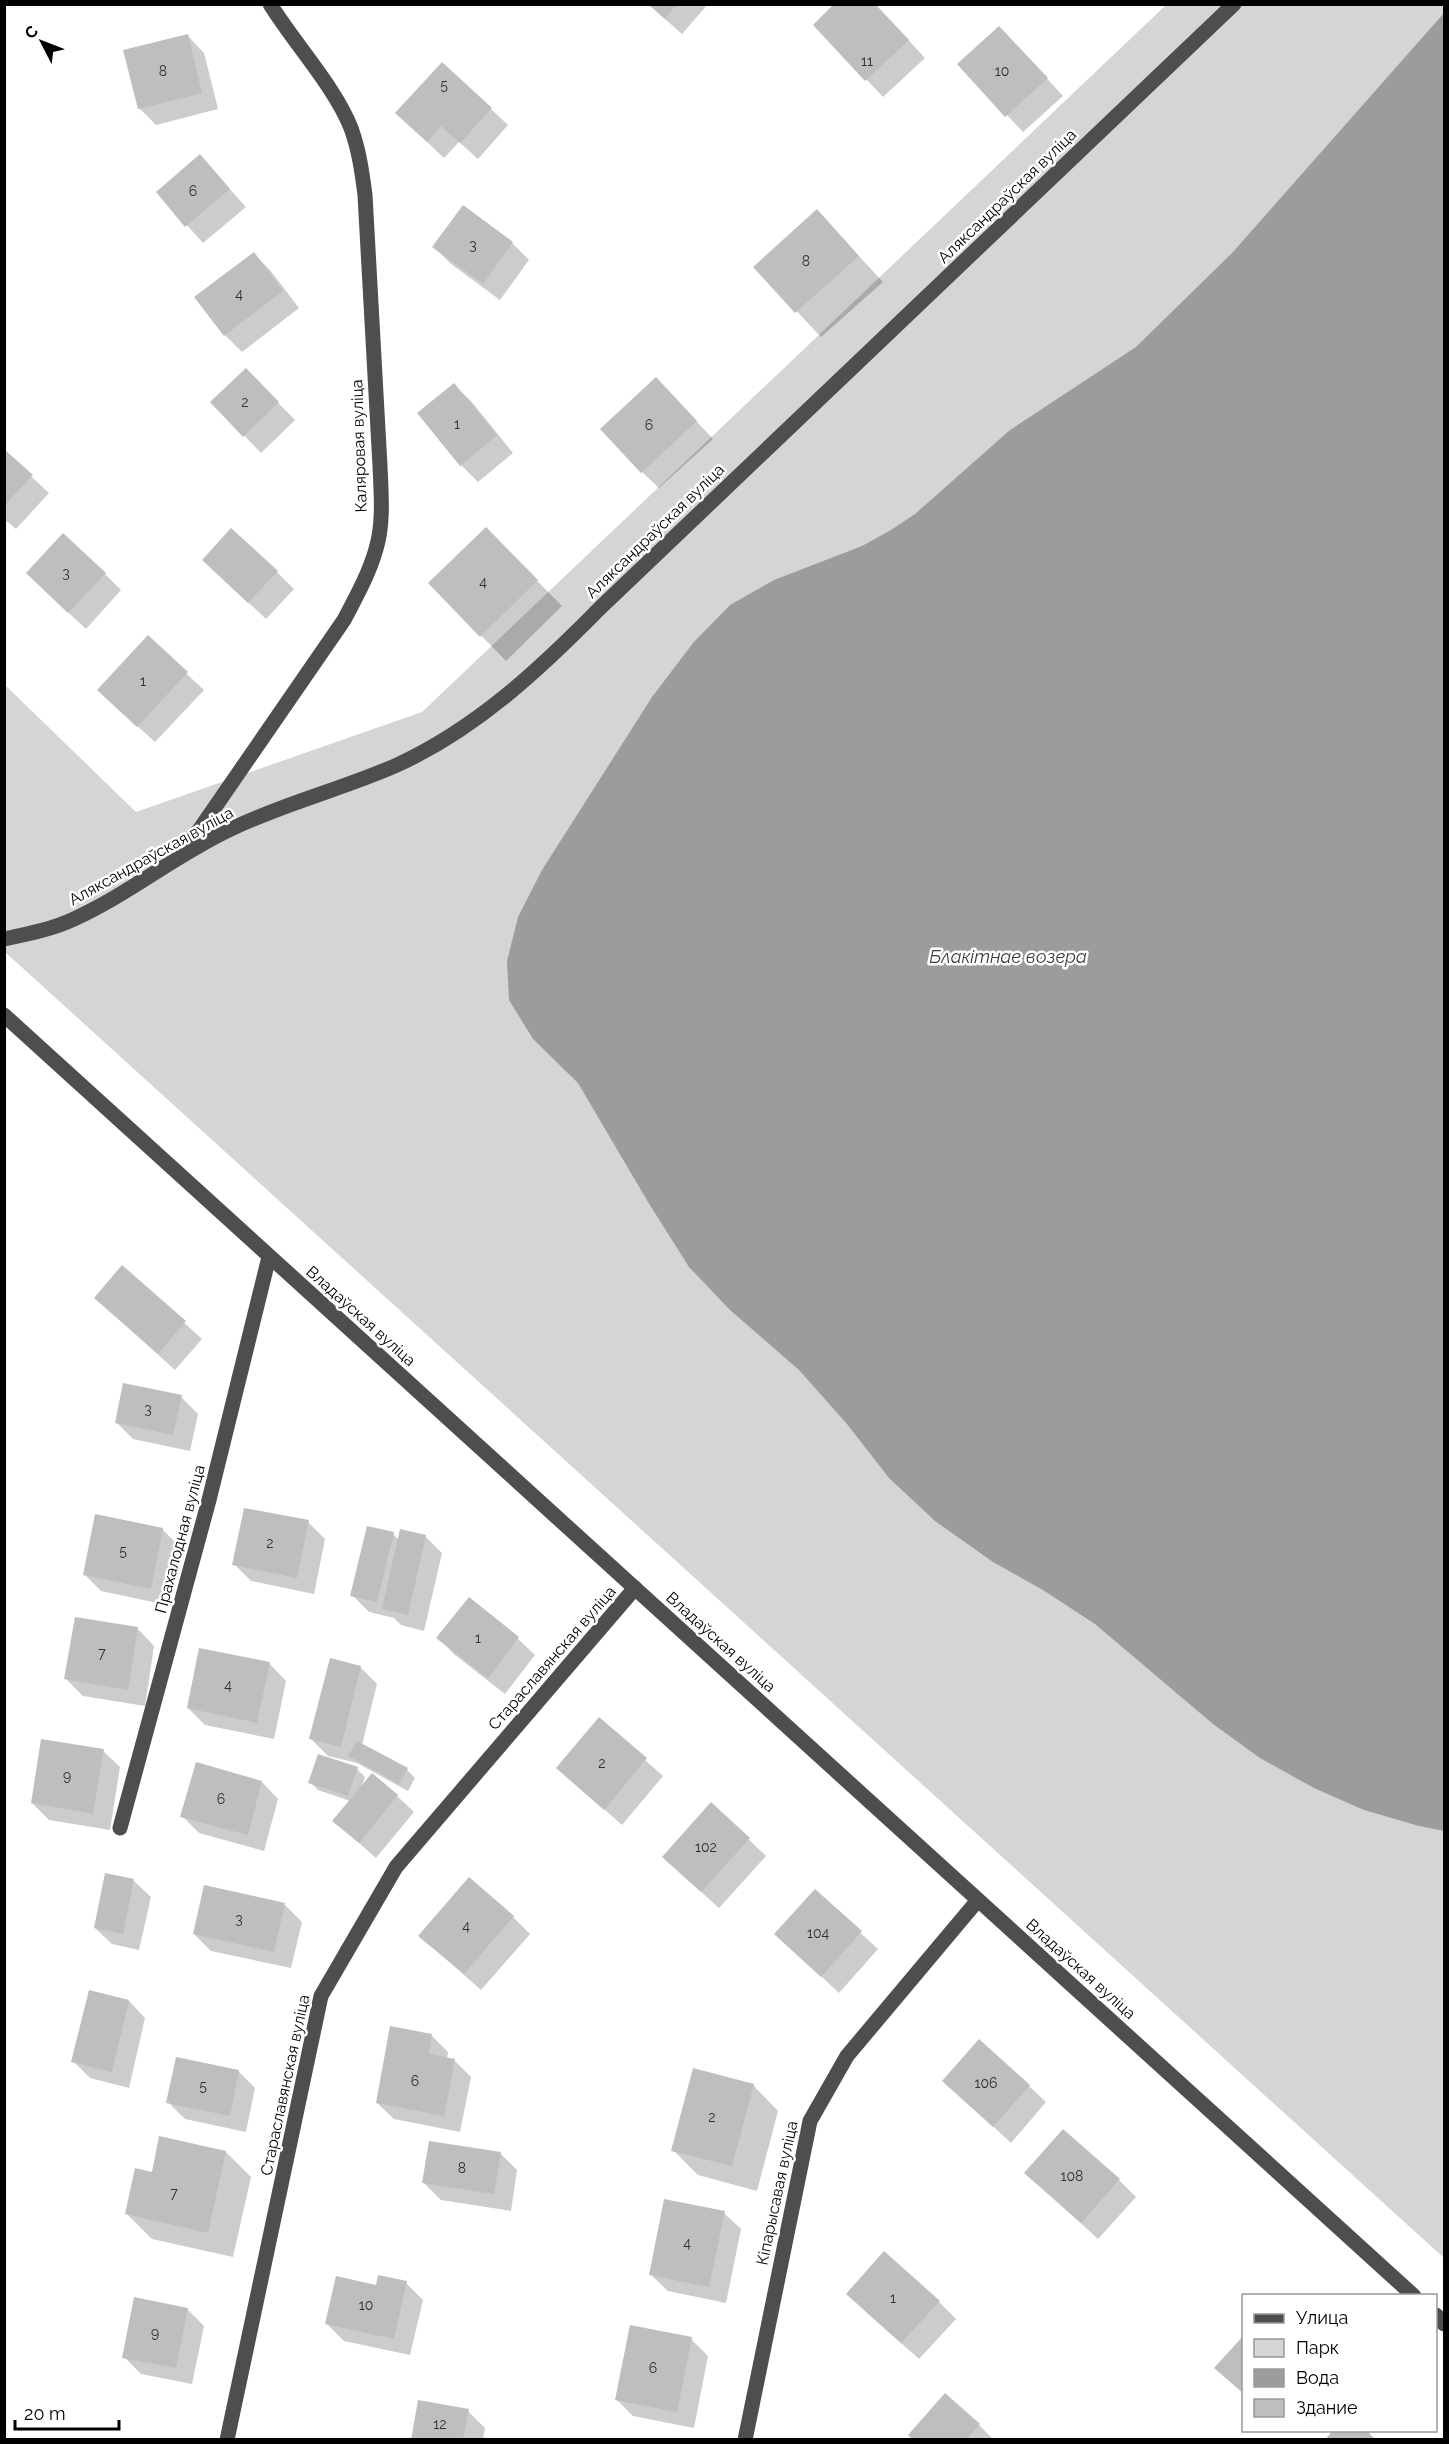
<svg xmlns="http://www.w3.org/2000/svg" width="1449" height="2444" viewBox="0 0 1449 2444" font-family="Raleway,sans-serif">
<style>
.green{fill:#d5d5d5}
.water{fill:#9c9c9c}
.shadow{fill:#0003}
.building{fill:#bebebe}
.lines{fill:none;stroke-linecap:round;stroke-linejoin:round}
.minor{stroke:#4e4e4e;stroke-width:15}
.labels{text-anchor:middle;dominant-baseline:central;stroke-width:5;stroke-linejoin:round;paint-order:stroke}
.number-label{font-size:14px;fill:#303030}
.street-label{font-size:16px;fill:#000;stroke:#fff}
.water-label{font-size:18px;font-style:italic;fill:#3d3d3d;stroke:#fff}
</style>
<rect width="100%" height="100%" fill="#fff"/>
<path class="green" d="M1166 5H1444V2258L5 952 4 684 136 812 422 712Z"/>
<path class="water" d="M1444 13V1831L1419 1826 1364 1810 1314 1788 1260 1758 1213 1724 1095 1624 1043 1590 993 1562 935 1521 889 1478 847 1424 799 1370 730 1310 689 1267 648 1202 578 1083 533 1039 509 1000 507 961 518 917 542 870 652 697 693 643 730 605 774 580 862 546 891 530 915 514 1010 430 1136 347 1233 252Z"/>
<g class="shadow">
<path d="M648 4H708L682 34Z"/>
<path d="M875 4 925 58 883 97 815 25Z"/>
<path d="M188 36 204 53 218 109 156 125 139 108Z"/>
<path d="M1016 45 1063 96 1023 132 959 64Z"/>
<path d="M491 109 508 125 478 159 459 142 444 158 397 113Z"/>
<path d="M200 156 246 207 203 243 158 193Z"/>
<path d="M817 211 883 282 821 337 755 267Z"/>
<path d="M512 243 529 260 500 300 451 264 434 247Z"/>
<path d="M254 254 270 270 299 308 242 352 225 335Z"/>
<path d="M246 370 295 420 261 453 212 402Z"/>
<path d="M454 385 471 401 513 453 478 482 461 465 420 413Z"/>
<path d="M673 396 713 439 659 488 642 472Z"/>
<path d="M4 451 49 493 16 529 4 519Z"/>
<path d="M486 529 562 606 506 661 430 583Z"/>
<path d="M277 572 294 589 266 619 220 576Z"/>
<path d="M105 574 121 590 86 629 44 590Z"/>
<path d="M148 638 204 690 155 742 116 707Z"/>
<path d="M123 1267 202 1339 175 1370 113 1314Z"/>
<path d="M181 1397 198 1414 190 1451 133 1439 116 1422Z"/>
<path d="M308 1522 325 1539 314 1594 251 1581 234 1564Z"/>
<path d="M162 1529 179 1546 167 1605 101 1591 84 1574Z"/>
<path d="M393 1534 399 1540 425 1536 442 1553 424 1631 401 1625 394 1618 369 1612 352 1595Z"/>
<path d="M469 1599 518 1639 535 1655 505 1694 455 1655 438 1638Z"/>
<path d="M138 1629 154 1646 145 1706 83 1696 66 1679Z"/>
<path d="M270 1664 286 1681 274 1739 205 1725 188 1708Z"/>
<path d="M360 1667 377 1684 362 1745 407 1770 415 1778 408 1791 357 1763 328 1756 311 1739Z"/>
<path d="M600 1720 663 1776 622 1825 558 1768Z"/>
<path d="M103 1751 120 1767 110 1830 49 1820 32 1803Z"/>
<path d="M357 1769 365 1777 362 1786 397 1796 414 1812 376 1858 334 1821 350 1801 318 1790 310 1782Z"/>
<path d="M262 1782 278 1799 264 1851 199 1833 182 1816Z"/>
<path d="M711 1804 766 1856 719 1908 680 1873Z"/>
<path d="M134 1881 151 1897 139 1950 112 1944 95 1928Z"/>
<path d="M205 1887 285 1905 302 1922 291 1968 211 1951 194 1934Z"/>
<path d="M815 1891 878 1949 839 1993 776 1934Z"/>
<path d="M513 1917 530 1934 481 1990 420 1936Z"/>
<path d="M129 2001 145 2018 129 2088 90 2078 73 2061Z"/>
<path d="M432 2036 448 2052 447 2059 454 2060 471 2077 460 2132 394 2119 377 2103Z"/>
<path d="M238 2071 255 2088 246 2132 185 2119 168 2102Z"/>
<path d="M944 2081 1029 2086 1046 2102 1011 2143Z"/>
<path d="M753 2085 778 2111 757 2191 698 2175 673 2150Z"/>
<path d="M226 2152 251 2177 233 2257 152 2239 127 2214Z"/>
<path d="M500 2153 517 2170 511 2211 441 2200 424 2183Z"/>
<path d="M1026 2173 1119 2180 1136 2197 1098 2239Z"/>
<path d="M724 2213 741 2229 726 2303 668 2291 651 2275Z"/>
<path d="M406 2283 423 2300 410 2355 344 2341 327 2324 377 2287Z"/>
<path d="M939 2302 956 2319 919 2359 865 2311Z"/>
<path d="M187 2309 204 2326 192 2384 141 2374 124 2357Z"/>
<path d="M691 2339 708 2356 694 2428 633 2416 616 2399Z"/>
<path d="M945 2395 979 2425 994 2440H914Z"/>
<path d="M468 2411 485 2428 483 2440H413Z"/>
</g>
<g class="building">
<path d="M648 4H677L665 19Z"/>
<path d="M834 4H875L909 40 865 81 813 25Z"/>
<path d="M999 26 1048 78 1005 117 957 64Z"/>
<path d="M188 34 202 93 138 109 123 50Z"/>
<path d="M442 62 492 108 460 143 441 126 427 142 395 113Z"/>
<path d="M200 154 230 189 185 227 156 192Z"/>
<path d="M463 205 513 242 483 284 432 247Z"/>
<path d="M817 209 859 256 795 313 753 267Z"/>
<path d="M254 252 283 291 224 336 194 297Z"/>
<path d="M246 368 279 402 243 437 210 402Z"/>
<path d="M656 377 697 421 641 473 600 429Z"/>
<path d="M454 383 497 435 460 466 417 413Z"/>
<path d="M4 449 33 475 4 506Z"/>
<path d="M486 527 538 580 480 637 428 583Z"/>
<path d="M231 528 278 571 248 603 202 560Z"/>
<path d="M63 533 106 573 68 613 26 573Z"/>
<path d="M148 635 188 672 137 727 97 690Z"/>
<path d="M122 1265 186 1321 158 1354 94 1298Z"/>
<path d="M123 1383 182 1395 173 1435 115 1423Z"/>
<path d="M244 1508 309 1520 297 1578 232 1565Z"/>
<path d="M95 1514 163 1528 151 1589 83 1575Z"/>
<path d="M367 1526 394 1532 377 1602 350 1596Z"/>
<path d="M400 1529 426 1535 408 1615 382 1609Z"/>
<path d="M469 1597 519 1637 488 1678 436 1638Z"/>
<path d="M75 1617 138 1627 128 1690 64 1679Z"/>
<path d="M199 1648 270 1662 257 1723 187 1708Z"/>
<path d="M330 1658 361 1666 341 1747 309 1739Z"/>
<path d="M599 1717 647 1758 604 1810 556 1768Z"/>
<path d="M41 1739 104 1749 93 1814 31 1803Z"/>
<path d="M357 1741 408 1768 399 1784 348 1756Z"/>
<path d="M318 1754 358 1767 348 1796 308 1783Z"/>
<path d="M196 1762 262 1781 248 1835 180 1817Z"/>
<path d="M372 1773 398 1795 359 1843 332 1821Z"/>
<path d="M711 1802 750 1838 701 1892 662 1857Z"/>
<path d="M105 1873 134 1879 123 1934 94 1928Z"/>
<path d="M469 1877 514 1916 464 1974 418 1936Z"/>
<path d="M204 1885 285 1903 274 1952 193 1934Z"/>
<path d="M815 1889 862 1931 821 1977 774 1934Z"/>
<path d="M89 1990 129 2000 112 2072 71 2062Z"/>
<path d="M390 2026 432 2034 429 2054 455 2059 444 2116 376 2103Z"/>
<path d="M979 2039 1030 2085 993 2127 942 2081Z"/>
<path d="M176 2057 239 2070 230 2116 166 2103Z"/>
<path d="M693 2068 754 2084 732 2166 671 2151Z"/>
<path d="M1063 2129 1120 2179 1081 2223 1024 2173Z"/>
<path d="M159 2136 226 2151 208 2233 125 2214 135 2168 152 2172Z"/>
<path d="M429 2141 501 2152 494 2194 422 2183Z"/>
<path d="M664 2199 725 2211 709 2287 649 2275Z"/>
<path d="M884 2251 940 2301 901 2343 846 2294Z"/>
<path d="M378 2275 407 2281 394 2339 325 2324 336 2276 376 2285Z"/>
<path d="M134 2297 188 2308 176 2368 122 2358Z"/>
<path d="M630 2325 692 2337 677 2412 615 2400Z"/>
<path d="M1244 2335V2394L1214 2368Z"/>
<path d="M945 2393 980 2424 966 2440H913L908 2435Z"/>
<path d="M418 2400 469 2409 463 2440H411Z"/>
<path d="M1333 2430H1366L1376 2440H1325Z"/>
</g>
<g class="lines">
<g class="minor">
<path d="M184 852 344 620C356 597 369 574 376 549 384 523 381 492 380 466L365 195C362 172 359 150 351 128 335 87 294 43 270 4"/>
<path d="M4 939C28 934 53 929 74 919 129 894 177 854 231 829 285 803 343 789 397 765 476 729 540 669 600 608L1234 4"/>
<path d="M4 1015 1414 2296"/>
<path d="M120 1828 209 1500 269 1257"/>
<path d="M1436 2315 1444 2324"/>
<path d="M227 2440 321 1996 396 1867 635 1588"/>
<path d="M745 2440 810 2121 847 2056 978 1900"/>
</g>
</g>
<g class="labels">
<g class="number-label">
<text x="867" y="61">11</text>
<text x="163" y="71">8</text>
<text x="1002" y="71">10</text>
<text x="444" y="85">5</text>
<text x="193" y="191">6</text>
<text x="473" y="245">3</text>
<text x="806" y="261">8</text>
<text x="239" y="294">4</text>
<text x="245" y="402">2</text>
<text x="457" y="424">1</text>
<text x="649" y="425">6</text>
<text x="66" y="573">3</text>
<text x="483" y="582">4</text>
<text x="143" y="681">1</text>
<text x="148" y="1409">3</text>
<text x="270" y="1543">2</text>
<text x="123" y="1551">5</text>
<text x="478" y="1638">1</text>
<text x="102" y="1653">7</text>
<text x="228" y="1685">4</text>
<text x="602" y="1763">2</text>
<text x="67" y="1776">9</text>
<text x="221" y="1799">6</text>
<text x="706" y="1847">102</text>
<text x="239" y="1919">3</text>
<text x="466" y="1926">4</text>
<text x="818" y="1933">104</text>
<text x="415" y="2081">6</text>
<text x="986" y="2083">106</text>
<text x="203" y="2086">5</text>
<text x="712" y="2117">2</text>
<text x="462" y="2168">8</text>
<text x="1072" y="2176">108</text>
<text x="174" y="2193">7</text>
<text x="687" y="2243">4</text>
<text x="893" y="2298">1</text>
<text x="366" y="2305">10</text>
<text x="155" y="2333">9</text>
<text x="653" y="2368">6</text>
<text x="440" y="2424">12</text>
</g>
<g class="street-label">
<text transform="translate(1007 196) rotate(-44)">Аляксандраўская вуліца</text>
<text transform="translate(359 446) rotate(-92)">Каляровая вуліца</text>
<text transform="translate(655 531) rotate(-44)">Аляксандраўская вуліца</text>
<text transform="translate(151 856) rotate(-29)">Аляксандраўская вуліца</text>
<text transform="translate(361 1316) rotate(42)">Владаўская вуліца</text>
<text transform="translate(180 1539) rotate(-75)">Прахалодная вуліца</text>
<text transform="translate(721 1642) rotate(42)">Владаўская вуліца</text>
<text transform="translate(552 1658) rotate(-49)">Стараславянская вуліца</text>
<text transform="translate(1081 1969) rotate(42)">Владаўская вуліца</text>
<text transform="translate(285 2085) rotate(-78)">Стараславянская вуліца</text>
<text transform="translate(777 2193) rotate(-78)">Кіпарысавая вуліца</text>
</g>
<g class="water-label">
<text x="1008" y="956">Блакітнае возера</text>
</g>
</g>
<rect width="1449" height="2444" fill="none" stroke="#000000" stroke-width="12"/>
<rect x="1242" y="2294" width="195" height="138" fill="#ffffff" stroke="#999999" stroke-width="1.5"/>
<rect x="1254" y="2314" width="30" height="9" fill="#4e4e4e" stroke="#999999" stroke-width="1.5"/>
<text x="1296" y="2324" font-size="18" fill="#000000">Улица</text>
<rect x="1254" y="2339" width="30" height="18" fill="#d5d5d5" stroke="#999999" stroke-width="1.5"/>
<text x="1296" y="2354" font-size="18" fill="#000000">Парк</text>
<rect x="1254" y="2369" width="30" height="18" fill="#9c9c9c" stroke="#999999" stroke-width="1.5"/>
<text x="1296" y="2384" font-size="18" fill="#000000">Вода</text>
<rect x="1254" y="2399" width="30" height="18" fill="#bebebe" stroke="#999999" stroke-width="1.5"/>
<text x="1296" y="2414" font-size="18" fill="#000000">Здание</text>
<g transform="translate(42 42) rotate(312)" stroke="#ffffff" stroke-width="4.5" paint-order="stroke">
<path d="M0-4.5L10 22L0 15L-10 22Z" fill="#000000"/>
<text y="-9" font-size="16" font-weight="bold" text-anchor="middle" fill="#000000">С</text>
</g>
<path d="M15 2420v9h104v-9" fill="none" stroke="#000000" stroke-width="3"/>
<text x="24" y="2420" font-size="18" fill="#000000" stroke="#ffffff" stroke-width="4.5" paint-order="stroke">20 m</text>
</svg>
